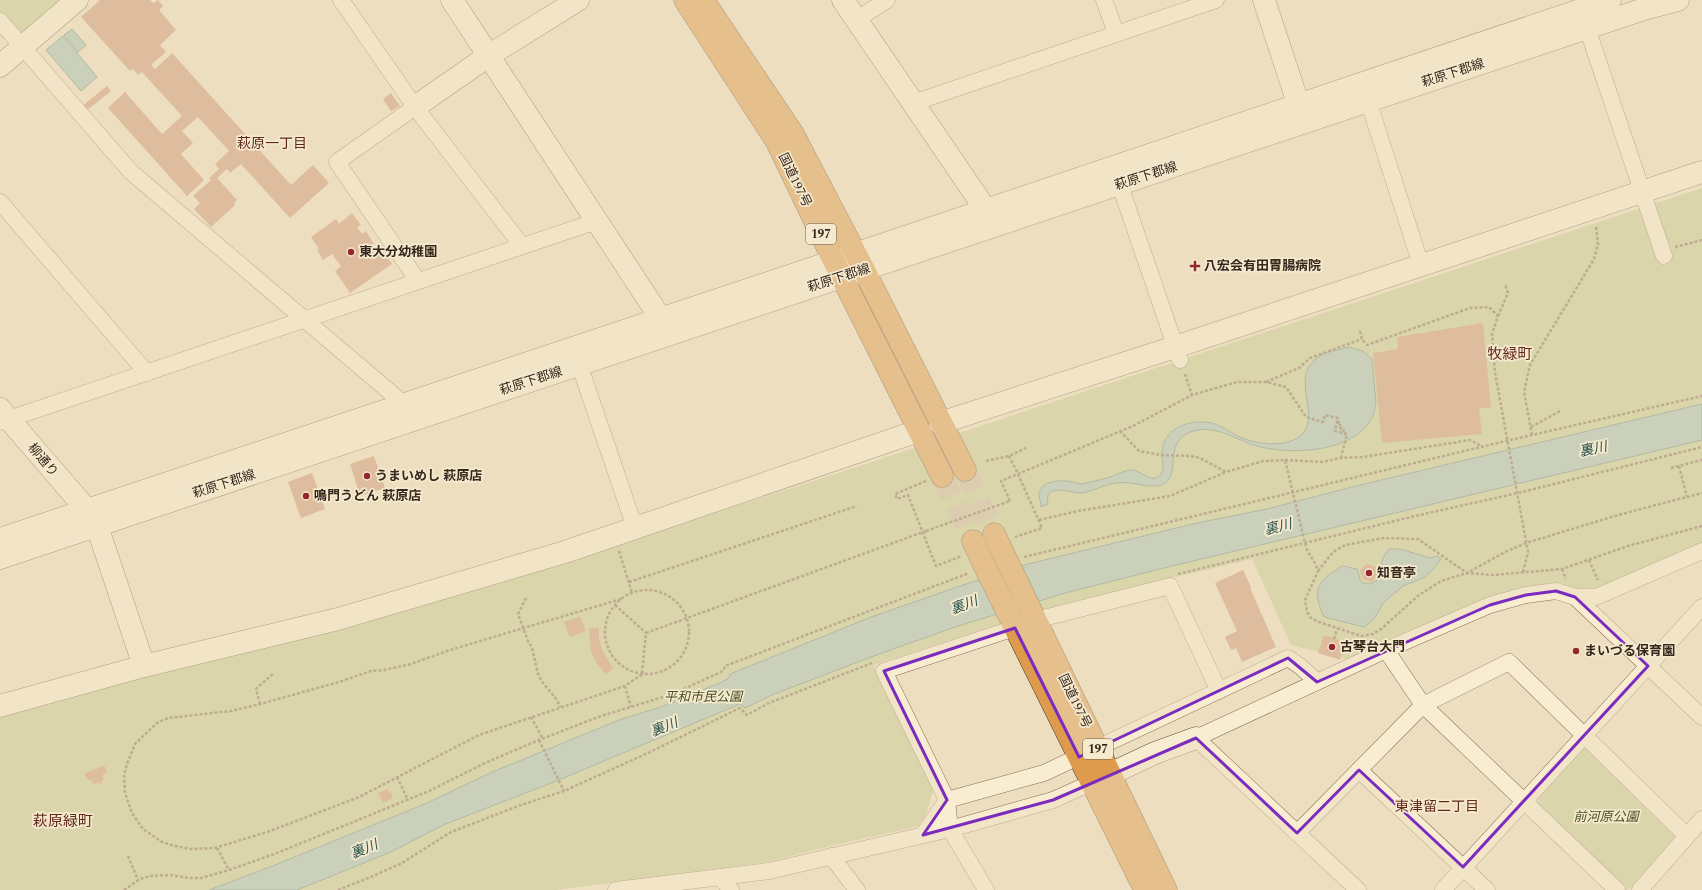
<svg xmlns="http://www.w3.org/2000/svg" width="1702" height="890" viewBox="0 0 1702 890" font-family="Spectral,'Noto Sans JP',serif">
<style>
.green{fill:#c6cb93}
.water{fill:#a2bfb6;stroke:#698c83}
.building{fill:#cb9674}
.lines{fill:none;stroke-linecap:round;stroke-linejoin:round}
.highway-tunnel{stroke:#c8b99e;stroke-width:22;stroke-dasharray:22 11;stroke-linecap:butt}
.street-casing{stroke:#856f57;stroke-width:17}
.secondary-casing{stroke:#67503b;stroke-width:23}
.highway-casing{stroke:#533d2c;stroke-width:23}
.path{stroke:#856f57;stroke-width:2.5;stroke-dasharray:3 2;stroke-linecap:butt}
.street{stroke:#f8ecd1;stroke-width:16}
.secondary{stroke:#f8ecd1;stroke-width:22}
.highway{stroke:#de9b4e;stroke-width:22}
.path-bridge{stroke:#856f57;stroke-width:2.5;stroke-dasharray:3 2;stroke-linecap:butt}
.marked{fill:none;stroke:#7b2cbf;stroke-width:3;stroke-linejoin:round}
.poi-dot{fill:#94282c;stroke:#f5e9ce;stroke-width:1.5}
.labels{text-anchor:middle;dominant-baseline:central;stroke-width:3.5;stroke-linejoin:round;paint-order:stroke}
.shield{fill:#f5e9ce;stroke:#6f6151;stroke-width:1}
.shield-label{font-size:12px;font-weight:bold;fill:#35271c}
.street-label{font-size:13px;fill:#35271c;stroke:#f5e9ce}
.poi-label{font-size:13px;font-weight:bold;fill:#35271c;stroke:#f5e9ce;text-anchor:start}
.park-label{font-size:13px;font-style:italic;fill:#475123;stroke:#f5e9ce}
.neighbourhood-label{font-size:14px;fill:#61281c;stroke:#f5e9ce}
.water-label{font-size:14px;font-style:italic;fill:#2b5551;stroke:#f5e9ce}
.quarter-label{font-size:15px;fill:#61281c;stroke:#f5e9ce}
</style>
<rect width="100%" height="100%" fill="#eddebf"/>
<g class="green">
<path d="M0 0H64L27 32 19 33 0 12Z"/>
<path d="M1702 188V544L1602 587 1572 589 1554 585 1350 660 1291 645 1252 559 1059 605 873 665 934 788 925 817 918 826 907 829 843 843 767 862 557 890H0V718L46 703 606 550 648 534 829 476Z"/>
<path d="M1584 748H1591L1677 837 1633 888 1625 890 1538 807V799Z"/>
</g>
<g class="water">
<path d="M72 29 86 45 78 52 64 35Z"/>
<path d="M63 36 97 77 81 91 46 50Z"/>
<path d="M1349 347 1363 351 1372 359 1376 404C1370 451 1298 456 1261 447 1241 443 1220 426 1198 430 1156 437 1188 484 1156 486 1143 487 1131 481 1117 483 1105 484 1094 491 1082 493 1072 494 1043 481 1048 504L1041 507C1041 503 1039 498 1039 494 1042 477 1069 480 1081 484 1090 482 1101 480 1110 477 1117 475 1126 469 1133 470 1141 471 1150 482 1158 477 1166 471 1162 462 1162 454 1162 432 1182 422 1201 422 1217 421 1227 431 1240 437 1256 444 1283 448 1299 437 1325 418 1287 379 1318 357 1327 351 1339 350 1349 347Z"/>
<path d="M1702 404V440L1172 566 1065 593 955 627 871 657 772 695 745 708 740 704 554 782 443 825 391 852 297 890H209L275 865 427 803 490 773 619 720 661 707 722 682 729 678 730 674 871 617 963 585 1028 564 1197 523 1267 509 1356 486Z"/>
<path d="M1389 549H1400L1430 558 1437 556 1441 559 1433 570 1423 578 1403 586 1383 603 1375 618 1364 627 1324 617C1311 589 1318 581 1342 566L1357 569 1361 582 1369 584 1378 580C1383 566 1378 562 1389 549Z"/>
</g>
<g class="building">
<path d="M100 0H150L153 3 158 0 163 6 159 10 176 30 160 45 166 52 151 65 155 69 172 53 291 185 313 165 329 183 290 218 241 164 230 173 227 169 217 178 237 200 234 203 235 205 211 227 194 209 200 203 193 196 211 180 209 178 219 169 215 164 229 151 198 117 182 131 193 143 181 154 204 180 187 196 108 108 125 92 162 134 182 116 142 72 138 75 133 69 130 71 81 17Z"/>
<path d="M107 86 111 91 86 111 82 106Z"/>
<path d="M391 93 400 106 391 111 383 99Z"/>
<path d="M352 213 361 225 357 227 362 234 366 231 374 244 372 245 376 251 381 248 392 264 350 293 335 271 341 266 332 254 323 260 317 250 319 249 311 237 336 219 339 224Z"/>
<path d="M1483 323 1491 408H1479L1482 434 1382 443 1373 353 1398 349 1397 337Z"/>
<path d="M374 456 385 488 360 496 350 464Z"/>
<path d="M312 473 325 509 301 518 288 482Z"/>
<path d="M1367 564 1376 567 1378 576 1371 582 1363 579 1360 570Z"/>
<path d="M1243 570 1251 587 1250 588 1276 647 1242 662 1236 648 1231 650 1225 637 1237 631 1215 583Z"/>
<path d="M580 616 586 631 570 637 564 622Z"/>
<path d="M589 628H599V638L602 650 613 668 606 675 596 662 591 651Z"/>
<path d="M1324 635 1345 642 1340 660 1318 653Z"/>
<path d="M104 765 107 771 102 776 104 779 101 783 93 784 91 780 87 779 84 774Z"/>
<path d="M388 789 389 792 391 791 393 798 383 803 378 793Z"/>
</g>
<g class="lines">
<g class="highway-tunnel">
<path d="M965 470 994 534"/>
<path d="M942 476 973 541"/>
</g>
<defs>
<g id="street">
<path d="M341 0 415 107 522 246"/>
<path d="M1104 0 1116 33"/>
<path d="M1584 19 1664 256"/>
<path d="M856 20 887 0"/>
<path d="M0 21 131 172 404 404 408 413"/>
<path d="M1365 91 1421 265"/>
<path d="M913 103 1216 0"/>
<path d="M415 107 337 162 418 281"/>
<path d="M1116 174 1180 360"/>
<path d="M0 202 147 373"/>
<path d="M576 355 635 528"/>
<path d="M0 422 597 221"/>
<path d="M1575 597 1702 717"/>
<path d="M1036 620 1170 586 1219 691"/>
<path d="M1386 650 1423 705 1617 890"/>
<path d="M1359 770 1487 890"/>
<path d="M1297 833 1423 705 1509 662 1687 836"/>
<path d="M923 835 947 800 1044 773 1288 658 1301 667 1317 682"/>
<path d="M831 856 857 890"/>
<path d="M720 877 731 890"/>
<path d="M616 890 769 871 950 829 1053 800 1102 778"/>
<path d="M986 890 950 829 947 800 884 671 1015 628"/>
<path d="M1358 890 1196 738 1386 650 1490 605 1526 595 1556 591 1575 597H1596L1702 551"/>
<path d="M1443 890 1702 607"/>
<path d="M1640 890 1702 819"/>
</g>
<g id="secondary">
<path d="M452 0 661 319 666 331"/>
<path d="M843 0 986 210"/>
<path d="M1264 0 1303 118"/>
<path d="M0 66 77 0"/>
<path d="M415 107 488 56 578 0"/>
<path d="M0 409 87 510 97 526 144 666"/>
<path d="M940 423 1175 347 1702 172"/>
<path d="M0 539 834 261 1610 0"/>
<path d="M0 558 1647 8 1678 0"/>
<path d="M0 706 144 666 338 619 565 552 918 431"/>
<path d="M1110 774 1155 753 1196 738"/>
</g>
<g id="highway">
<path d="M685 0 777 142 834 261 942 476"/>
<path d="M707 6 793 134 864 270 965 470"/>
<path d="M994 534 1166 890"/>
<path d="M973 541 987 571 1145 890"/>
</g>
</defs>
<use href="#street" class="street-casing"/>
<use href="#secondary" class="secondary-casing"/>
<use href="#highway" class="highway-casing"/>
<g class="path">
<path d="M1675 247 1702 240"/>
<path d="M1498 316 1508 293 1505 284"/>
<path d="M1360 331 1362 339 1367 345 1470 308 1489 307 1498 316 1492 334 1495 373 1528 552 1523 572"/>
<path d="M1185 374 1192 395"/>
<path d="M1266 382 1299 368 1310 358 1362 339"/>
<path d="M1337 422 1341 423 1339 428 1344 429 1343 433"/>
<path d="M1531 427 1560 411"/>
<path d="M1120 431 1139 451 1161 455 1191 456 1200 458 1226 472 1263 461 1285 460 1304 539 1307 550 1316 565 1318 571 1305 600 1307 612 1311 618 1319 622 1361 636 1373 634 1381 629 1419 595 1441 581 1467 573 1492 575 1562 569 1628 546 1702 526"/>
<path d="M1532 435 1524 392 1530 365 1594 259 1598 244 1596 225"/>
<path d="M1009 456 1018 474 1042 528 1015 537"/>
<path d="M1285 460 1322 462 1341 458 1363 457 1470 440 1483 447"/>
<path d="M986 461 1009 456 1026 448"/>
<path d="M1679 466 1687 497"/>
<path d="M1671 468 1702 460"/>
<path d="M926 481 895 494 897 499 908 495 936 566 962 556"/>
<path d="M1010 501 1001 481 1133 426 1192 395 1237 382H1266L1286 387 1306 417 1323 422 1325 415 1338 418 1335 431 1347 434 1341 458"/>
<path d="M1039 520 1078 511 1170 496 1226 472"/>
<path d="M619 551 632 593"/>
<path d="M1024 557 1506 441 1702 396"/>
<path d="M1589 560 1598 580"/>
<path d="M1562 569 1566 579"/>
<path d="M1318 571 1333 552 1345 545 1384 538 1418 539 1467 573 1505 552 1526 543 1618 515 1702 493"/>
<path d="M1178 574 1415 516 1518 493 1702 447"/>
<path d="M629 582 857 506"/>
<circle cx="647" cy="632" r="42"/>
<path d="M526 598 518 614 528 641 532 648 538 674 543 683 557 700 560 707"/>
<path d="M621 599 450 650 411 664 384 670 371 671 339 682 260 704 231 711 168 718 157 723 135 744 127 764 124 776 125 793 132 813 143 829 162 842 175 846 191 849 215 848 270 831 359 797 479 735 625 686 644 673"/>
<path d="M615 605 646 633"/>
<path d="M646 633 926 531"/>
<path d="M1334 639 1337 629"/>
<path d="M642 673 646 633"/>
<path d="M625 686 631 707"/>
<path d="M260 704 256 689 273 674"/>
<path d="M531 717 543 739"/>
<path d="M539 740 564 791"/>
<path d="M397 777 408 800"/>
<path d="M217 848 229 870"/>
<path d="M128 856 138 880"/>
<path d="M124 890 140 879 150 876 171 875 189 878H201L229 870 277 853 429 791 485 763 539 740 598 717 673 694 723 671 725 666 969 573"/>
<path d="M338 890 373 876 402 863 451 832 518 806 564 791 650 752 740 708 747 715 769 703 872 663"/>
</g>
<use href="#street" class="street"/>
<use href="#secondary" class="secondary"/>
<use href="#highway" class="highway"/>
<path class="path-bridge" d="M926 531 1010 501"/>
</g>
<path d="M0 0H1702V890H0ZM1556 591 1575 597 1648 666 1463 867 1359 770 1297 833 1196 738 1053 800 923 835 947 800 884 671 1015 628 1079 757 1288 658 1317 682 1490 605 1526 595Z" fill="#eddebf" fill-opacity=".55" fill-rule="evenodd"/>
<path class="marked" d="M1556 591 1575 597 1648 666 1463 867 1359 770 1297 833 1196 738 1053 800 923 835 947 800 884 671 1015 628 1079 757 1288 658 1317 682 1490 605 1526 595Z"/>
<g class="poi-dot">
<circle cx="351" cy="252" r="4"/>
<path d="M1193 260h4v4h4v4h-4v4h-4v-4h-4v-4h4z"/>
<circle cx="367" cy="476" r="4"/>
<circle cx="306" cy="496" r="4"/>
<circle cx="1369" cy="573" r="4"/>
<circle cx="1332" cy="647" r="4"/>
<circle cx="1576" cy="651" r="4"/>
</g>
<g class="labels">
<g class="shield">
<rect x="806" y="224" width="30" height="20" rx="3"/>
<rect x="1083" y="739" width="30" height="20" rx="3"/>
</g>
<g class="shield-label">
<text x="821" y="234">197</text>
<text x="1098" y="749">197</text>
</g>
<g class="street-label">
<text transform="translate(1453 73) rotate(-18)">萩原下郡線</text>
<text transform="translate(1146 176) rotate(-18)">萩原下郡線</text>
<text transform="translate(795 180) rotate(64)">国道197号</text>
<text transform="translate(839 278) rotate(-18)">萩原下郡線</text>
<text transform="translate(531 381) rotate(-18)">萩原下郡線</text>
<text transform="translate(43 460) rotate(50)">柳通り</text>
<text transform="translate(224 484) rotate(-18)">萩原下郡線</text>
<text transform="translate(1075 701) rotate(64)">国道197号</text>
</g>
<g class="poi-label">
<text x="359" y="252">東大分幼稚園</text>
<text x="1204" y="266">八宏会有田胃腸病院</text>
<text x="375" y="476">うまいめし 萩原店</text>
<text x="314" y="496">鳴門うどん 萩原店</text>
<text x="1377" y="573">知音亭</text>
<text x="1340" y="647">古琴台大門</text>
<text x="1584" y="651">まいづる保育園</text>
</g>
<g class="park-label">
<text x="703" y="697">平和市民公園</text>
<text x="1606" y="817">前河原公園</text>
</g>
<g class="neighbourhood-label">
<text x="272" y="143">萩原一丁目</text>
<text x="1437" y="806">東津留二丁目</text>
</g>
<g class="water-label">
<text transform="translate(1593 449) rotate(-12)">裏川</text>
<text transform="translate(1278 527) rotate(-14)">裏川</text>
<text transform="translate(964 605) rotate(-21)">裏川</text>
<text transform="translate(664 727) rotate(-22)">裏川</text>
<text transform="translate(364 849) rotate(-22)">裏川</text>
</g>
<g class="quarter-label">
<text x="1510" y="354">牧緑町</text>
<text x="63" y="821">萩原緑町</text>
</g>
</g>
</svg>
